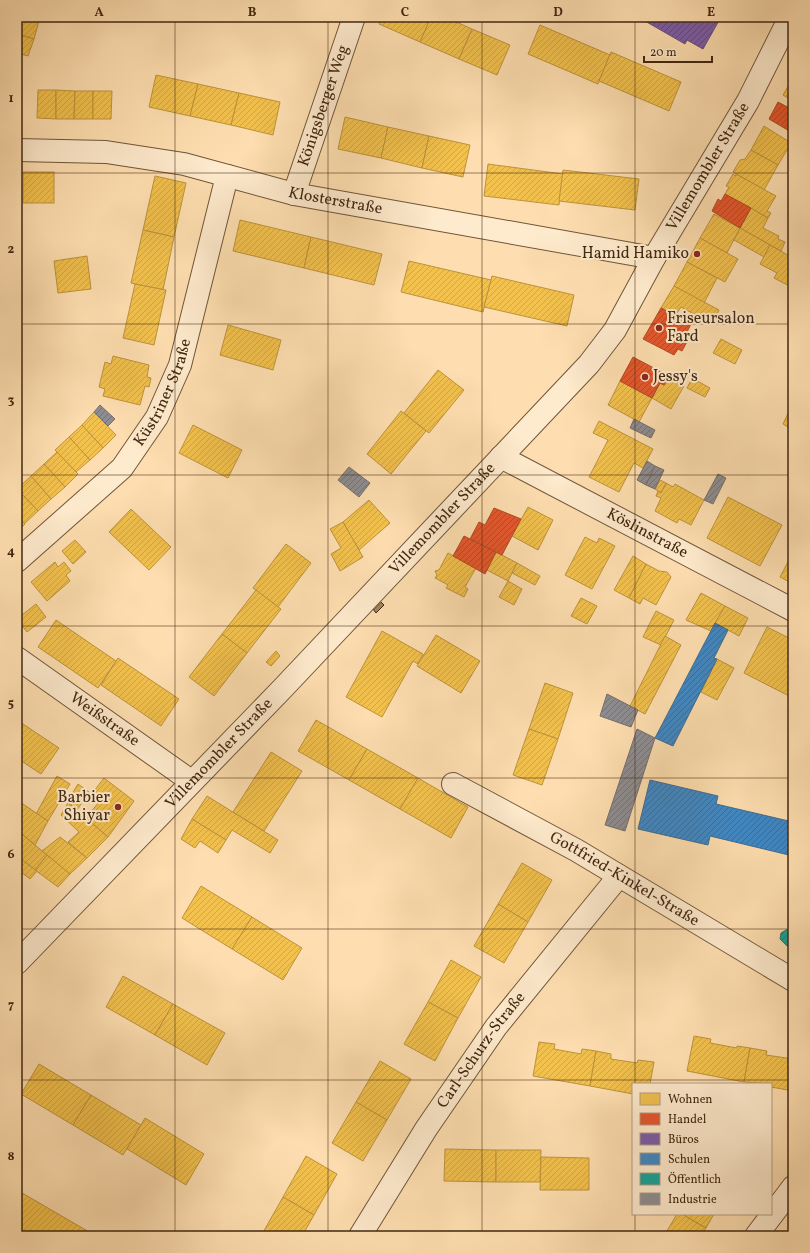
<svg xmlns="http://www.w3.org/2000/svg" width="810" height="1253" viewBox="0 0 810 1253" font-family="Vollkorn,serif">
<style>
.homes{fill:url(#homes-hatch);stroke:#bd933c}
.shops{fill:url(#shops-hatch);stroke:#b34925}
.offices{fill:url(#offices-hatch);stroke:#6a4e7a}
.schools{fill:url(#schools-hatch);stroke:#406b8f}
.public{fill:url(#public-hatch);stroke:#247e70}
.industry{fill:url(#industry-hatch);stroke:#766e6b}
.building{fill:url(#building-hatch);stroke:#412711}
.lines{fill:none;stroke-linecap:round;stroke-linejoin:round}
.minor-casing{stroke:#705539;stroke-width:24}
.minor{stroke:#feeacc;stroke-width:22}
.grid{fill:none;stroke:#412711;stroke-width:1;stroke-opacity:0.55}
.poi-dot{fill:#8f2418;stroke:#feeacc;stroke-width:1.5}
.labels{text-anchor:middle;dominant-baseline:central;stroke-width:4;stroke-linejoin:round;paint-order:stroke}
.street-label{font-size:16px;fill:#412711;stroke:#feeacc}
.poi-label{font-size:16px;fill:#412711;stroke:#feeacc;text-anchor:end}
.neatline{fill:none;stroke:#412711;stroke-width:1.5}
.grid-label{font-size:13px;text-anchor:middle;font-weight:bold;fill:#412711}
</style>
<defs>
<pattern id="homes-hatch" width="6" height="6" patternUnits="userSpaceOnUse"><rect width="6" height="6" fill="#f2c14e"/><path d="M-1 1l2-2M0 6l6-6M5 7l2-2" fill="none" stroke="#d1a643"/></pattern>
<pattern id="shops-hatch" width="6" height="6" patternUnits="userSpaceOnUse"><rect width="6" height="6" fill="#e4572e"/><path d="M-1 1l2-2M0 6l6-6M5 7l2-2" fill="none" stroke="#ba4826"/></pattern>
<pattern id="offices-hatch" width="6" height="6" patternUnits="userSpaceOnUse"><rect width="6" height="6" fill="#7b5ea7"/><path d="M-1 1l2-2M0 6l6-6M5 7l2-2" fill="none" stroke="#614a7e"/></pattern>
<pattern id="schools-hatch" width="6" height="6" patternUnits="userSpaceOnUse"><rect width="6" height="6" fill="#3f88c5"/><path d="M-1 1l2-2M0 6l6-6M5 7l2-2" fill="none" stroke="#366f9f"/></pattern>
<pattern id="public-hatch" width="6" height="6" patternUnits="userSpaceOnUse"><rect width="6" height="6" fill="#17a398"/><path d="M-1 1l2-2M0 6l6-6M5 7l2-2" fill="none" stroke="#16857b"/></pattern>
<pattern id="industry-hatch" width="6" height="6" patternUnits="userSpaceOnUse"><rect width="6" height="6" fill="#8d8d92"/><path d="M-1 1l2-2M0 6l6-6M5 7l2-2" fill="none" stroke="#757376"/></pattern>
<pattern id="building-hatch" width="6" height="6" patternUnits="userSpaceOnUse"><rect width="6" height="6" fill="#a38664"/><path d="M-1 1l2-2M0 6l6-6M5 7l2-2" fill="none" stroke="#866e51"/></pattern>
</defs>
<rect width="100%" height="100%" fill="#fedeb0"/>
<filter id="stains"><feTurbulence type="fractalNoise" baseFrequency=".005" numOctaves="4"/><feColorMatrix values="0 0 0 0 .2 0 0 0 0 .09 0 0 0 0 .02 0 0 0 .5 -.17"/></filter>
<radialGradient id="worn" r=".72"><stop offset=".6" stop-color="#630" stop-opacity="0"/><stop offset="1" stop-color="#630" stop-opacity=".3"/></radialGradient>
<g class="homes">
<path d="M17 17H26L39 21 34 39 17 34Z"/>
<path d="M26 17H40L39 21Z"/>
<path d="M382 17H431L420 42 379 24Z"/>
<path d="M431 17H445L472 29 459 59 420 42Z"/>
<path d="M540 25 610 55 598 84 528 54Z"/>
<path d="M472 29 510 45 497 75 459 59Z"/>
<path d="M17 34 34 39 28 56 17 53Z"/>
<path d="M611 52 681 82 669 111 599 81Z"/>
<path d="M156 75 198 84 190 116 149 107Z"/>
<path d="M793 78V101L783 95Z"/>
<path d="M198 84 239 93 231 125 190 116Z"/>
<path d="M38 90H56V119L37 118Z"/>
<path d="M56 90 75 91 74 119H56Z"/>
<path d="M75 91H93V119H74Z"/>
<path d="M93 91H112L111 119H93Z"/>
<path d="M239 93 280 102 273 135 231 125Z"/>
<path d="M345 117 388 127 381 158 338 149Z"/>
<path d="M764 126 791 143 778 165 751 150Z"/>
<path d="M388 127 429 136 422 168 381 158Z"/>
<path d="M429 136 470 145 463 177 422 168Z"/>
<path d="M751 150 778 165 764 190 733 172 740 160 745 159Z"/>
<path d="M488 164 563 174 559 205 484 196Z"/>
<path d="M563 170 639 179 635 210 559 201Z"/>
<rect x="23" y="172" width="31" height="31"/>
<path d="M733 174 735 176 736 174 776 196 767 211 771 213 768 218 725 194 729 187 726 186Z"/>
<path d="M155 176 186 183 174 237 143 230Z"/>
<path d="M751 208 768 218 763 228 779 236 778 239 785 242 781 251 740 228Z"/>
<path d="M714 214 740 228 727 253 700 238Z"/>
<path d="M240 220 311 237 304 268 233 251Z"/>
<path d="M740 228 770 245 764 257 734 240Z"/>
<path d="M143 230 174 237 163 290 131 283Z"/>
<path d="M311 237 382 254 374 285 304 268Z"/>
<path d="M700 238 738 259 725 282 687 262Z"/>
<path d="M770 245 793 258V288L774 278 777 273 760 264Z"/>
<path d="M87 256 91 289 58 293 54 261Z"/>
<path d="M409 261 491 280 483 312 401 292Z"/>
<path d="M687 262 717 278 704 303 674 286Z"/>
<path d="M492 276 574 295 567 326 484 307Z"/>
<path d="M135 284 166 290 154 345 123 338Z"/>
<path d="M674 286 719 310 712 324 681 307 675 316 661 308Z"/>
<path d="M228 325 281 340 273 370 220 355Z"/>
<path d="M721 339 742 350 735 364 713 353Z"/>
<path d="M113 356 149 365 147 377 151 378 149 387 145 386 140 405 103 396 105 389 99 387 105 362 111 364Z"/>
<path d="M438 370 464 390 429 433 404 413Z"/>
<path d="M668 378 684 386 671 409 652 398 660 383 664 385Z"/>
<path d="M692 378 710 388 705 397 687 388Z"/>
<path d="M620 381 652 398 639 422 608 405Z"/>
<path d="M790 409 793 410V430L783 424Z"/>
<path d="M401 411 426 431 391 474 367 454Z"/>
<path d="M94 412 116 435 103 448 82 425Z"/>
<path d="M599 421 653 449 643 468 634 463 619 492 589 477 608 440 593 433Z"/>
<path d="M82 425 103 448 90 460 69 437Z"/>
<path d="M193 425 242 450 228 478 179 453Z"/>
<path d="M69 437 90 460 76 472 55 450Z"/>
<path d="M57 452 78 474 65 487 44 464Z"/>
<path d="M44 464 65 487 51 499 31 476Z"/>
<path d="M31 476 51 499 38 511 17 489Z"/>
<path d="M660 480 666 483 661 493 655 489Z"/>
<path d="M666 483 673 487 675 484 704 500 691 525 679 519 677 523 655 511 661 498 656 496 658 491 661 493Z"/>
<path d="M17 489 38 511 24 524 17 515Z"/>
<path d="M728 497 782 525 760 566 707 538Z"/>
<path d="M369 500 390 523 359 550 343 522Z"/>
<path d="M528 507 553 520 538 550 512 536Z"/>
<path d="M131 509 171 547 149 570 109 532Z"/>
<path d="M17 515 25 524 17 532Z"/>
<path d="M343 522 363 557 340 571 331 554 341 548 330 529Z"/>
<path d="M585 537 597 543 599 538 615 546 592 589 565 575Z"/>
<path d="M75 540 86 552 73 564 62 551Z"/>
<path d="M286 544 311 563 278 607 253 588Z"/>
<path d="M496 552 517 563 508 581 487 570Z"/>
<path d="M448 553 476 568 465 587 468 589 464 597 446 588 448 585 435 578 437 575 435 571 439 570Z"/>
<path d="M792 554H793V584L780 577Z"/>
<path d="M633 556 646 564 629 598 614 590Z"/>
<path d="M55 562 58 567 64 562 71 571 66 575 70 581 47 601 31 582Z"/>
<path d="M517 563 540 576 535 585 512 573Z"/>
<path d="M646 564 659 571 667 572 671 577 656 605 643 598 640 604 629 598Z"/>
<path d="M508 581 522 589 514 605 499 597Z"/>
<path d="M256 590 281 609 247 653 222 634Z"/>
<path d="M701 593 725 606 711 631 686 620Z"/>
<path d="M581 598 597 606 587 624 571 616Z"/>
<path d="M36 604 46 617 27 632 17 619Z"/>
<path d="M725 606 748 618 739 636 715 623Z"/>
<path d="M656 611 674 620 661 645 643 637Z"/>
<path d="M56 620 116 661 98 688 38 647Z"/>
<path d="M767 627 793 640V698L744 673Z"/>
<path d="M382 631 423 654 418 664 413 661 382 717 346 697Z"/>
<path d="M222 634 247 653 214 696 189 677Z"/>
<path d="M436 635 480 661 461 693 417 666Z"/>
<path d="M665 636 681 645 645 714 630 706Z"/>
<path d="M276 651 280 656 271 666 266 662Z"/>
<path d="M118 658 179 699 161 726 101 685Z"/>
<path d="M717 659 734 668 717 700 701 692Z"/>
<path d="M545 683 573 693 558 739 529 729Z"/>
<path d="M17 720 59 748 41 774 17 758Z"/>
<path d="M316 720 367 749 349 780 298 751Z"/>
<path d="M529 729 558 739 542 785 513 775Z"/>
<path d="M367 749 418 778 400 809 349 780Z"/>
<path d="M271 752 302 771 264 831 233 812Z"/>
<path d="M57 776 70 784 48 821 36 814Z"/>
<path d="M104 778 134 801 108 837 86 818 99 802 91 795Z"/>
<path d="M418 778 468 807 451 838 400 809Z"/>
<path d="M78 784 89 792 77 810 67 802Z"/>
<path d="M207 796 278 840 270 853 232 830 226 840 192 819Z"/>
<path d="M17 800 48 821 35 845 17 830Z"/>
<path d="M68 803 108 837 87 858 68 842 79 832 61 815Z"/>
<path d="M192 819 226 840 218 853 200 841 195 848 181 839Z"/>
<path d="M17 830 47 855 35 870 17 856Z"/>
<path d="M60 837 87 858 70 874 42 851Z"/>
<path d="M47 855 70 874 58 887 35 870Z"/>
<path d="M17 856 37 871 30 879 17 869Z"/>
<path d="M522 863 552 880 528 922 498 904Z"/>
<path d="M201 886 252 917 232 949 182 918Z"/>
<path d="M498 904 528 922 504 963 474 946Z"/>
<path d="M252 917 302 948 283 980 232 949Z"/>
<path d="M451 960 481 977 458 1018 428 1002Z"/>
<path d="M123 976 173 1004 155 1035 106 1007Z"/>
<path d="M428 1002 458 1018 435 1061 404 1044Z"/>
<path d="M173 1004 225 1033 207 1065 155 1035Z"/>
<path d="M694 1036 711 1039 710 1043 737 1048V1046L750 1048 744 1082 687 1071Z"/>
<path d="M539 1042 555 1044 554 1049 581 1054 582 1049 596 1051 590 1086 533 1076Z"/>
<path d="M750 1048 767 1051 766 1055 793 1059V1091L771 1087V1084L744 1082Z"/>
<path d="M596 1051 611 1054V1059L637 1063 638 1060 654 1062 650 1084H633V1094L590 1086Z"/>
<path d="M380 1061 411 1079 387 1120 356 1102Z"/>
<path d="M39 1064 91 1095 73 1125 21 1094Z"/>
<path d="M91 1095 141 1125 123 1155 73 1125Z"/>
<path d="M356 1102 387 1120 363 1161 332 1143Z"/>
<path d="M145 1118 204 1154 186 1185 127 1149Z"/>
<path d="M445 1149 496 1150V1182L444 1181Z"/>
<path d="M496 1150H541L540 1182H496Z"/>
<path d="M306 1156 337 1174 314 1215 283 1197Z"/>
<path d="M541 1157 589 1158V1190H540Z"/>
<path d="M17 1190 96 1236H26L17 1231Z"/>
<path d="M283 1197 314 1215 302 1236H261Z"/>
<path d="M677 1214H682L706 1228 701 1236H664Z"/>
<path d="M682 1214H714L706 1228Z"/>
</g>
<g class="shops">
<path d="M778 102 793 110V128L791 132 769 119Z"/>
<path d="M725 194 751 208 740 228 712 211 718 199 721 201Z"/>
<path d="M661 308 691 324 685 336 689 338 682 351 678 349 674 355 643 339Z"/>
<path d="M633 357 669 376 664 385 660 383 652 398 620 381Z"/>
<path d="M494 508 521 519 502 555 470 539 479 522 485 525Z"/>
<path d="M464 536 496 552 485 574 453 556Z"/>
</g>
<path class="offices" d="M638 17H721L703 49 687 40 685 44Z"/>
<g class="schools">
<path d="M715 623 728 630 714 658 717 659 673 746 655 738Z"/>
<path d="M650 780 718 796 716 804 793 822V856L710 836 708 845 638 829Z"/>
</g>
<path class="public" d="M788 929 793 930V945L787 946 780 939 781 933Z"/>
<g class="industry">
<path d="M100 405 115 419 108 426 94 412Z"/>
<path d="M634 419 655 430 651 438 630 428Z"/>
<path d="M647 461 655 466 646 485 637 480Z"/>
<path d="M655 466 664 470 655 489 646 485Z"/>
<path d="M349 467 370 483 359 497 338 480Z"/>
<path d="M718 474 726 478 713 504 704 500Z"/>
<path d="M607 694 638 710 631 727 600 716Z"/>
<path d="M637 729 655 738 625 831 605 825Z"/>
</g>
<path class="building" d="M380 601 384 605 376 613 373 609Z"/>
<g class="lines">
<defs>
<g id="minor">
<path id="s1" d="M17 150 106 152 184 164 294 194 654 258"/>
<path id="s2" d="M294 194 354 17"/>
<path id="s3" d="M501 457 793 610"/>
<path id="s4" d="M17 561 122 468 157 417 180 365 227 176"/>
<path id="s5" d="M17 658 191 781"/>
<path id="s6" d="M453 784 576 850 793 980"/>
<path id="s7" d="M17 963 283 688 589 364 615 330 654 258 748 101 790 17"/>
<path id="s8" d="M360 1236 426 1129 496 1027 619 876"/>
<path d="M756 1236 793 1187"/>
</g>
</defs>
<use href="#minor" class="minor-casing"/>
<use href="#minor" class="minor"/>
</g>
<path class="grid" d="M175 17V1236M328 17V1236M482 17V1236M635 17V1084M17 173H793M17 324H793M17 475H793M17 626H793M17 778H793M17 929H793M17 1080H793M635 1214V1236"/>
<g class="poi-dot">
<circle cx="697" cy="254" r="4"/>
<circle cx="659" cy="328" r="4"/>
<circle cx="645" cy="377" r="4"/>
<circle cx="118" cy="807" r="4"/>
</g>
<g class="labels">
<g class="street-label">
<text stroke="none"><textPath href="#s2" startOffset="93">Königsberger Weg</textPath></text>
<text stroke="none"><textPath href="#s7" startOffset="1059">Villemombler Straße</textPath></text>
<text stroke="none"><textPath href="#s1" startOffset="324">Klosterstraße</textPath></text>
<text stroke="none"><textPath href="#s4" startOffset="227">Küstriner Straße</textPath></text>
<text stroke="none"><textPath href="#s7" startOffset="615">Villemombler Straße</textPath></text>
<text stroke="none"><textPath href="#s3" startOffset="165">Köslinstraße</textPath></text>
<text stroke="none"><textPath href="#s5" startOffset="107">Weißstraße</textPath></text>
<text stroke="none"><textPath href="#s7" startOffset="291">Villemombler Straße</textPath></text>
<text stroke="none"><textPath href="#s6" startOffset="196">Gottfried-Kinkel-Straße</textPath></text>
<text stroke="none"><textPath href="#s8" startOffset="222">Carl-Schurz-Straße</textPath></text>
</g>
<g class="poi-label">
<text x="689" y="254">Hamid Hamiko</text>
<text x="667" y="319" text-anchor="start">Friseursalon<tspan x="667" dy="18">Fard</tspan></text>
<text x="653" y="377" text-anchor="start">Jessy's</text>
<text x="110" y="798">Barbier<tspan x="110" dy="18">Shiyar</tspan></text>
</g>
</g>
<rect width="810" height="1253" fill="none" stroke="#fedeb0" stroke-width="44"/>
<rect x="632" y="1083" width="140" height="132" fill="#feeacc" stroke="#b29c81"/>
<rect x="640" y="1093" width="20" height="12" fill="#f2c14e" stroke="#b29c81"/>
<text x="668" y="1103" font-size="12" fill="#412711">Wohnen</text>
<rect x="640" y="1113" width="20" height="12" fill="#e4572e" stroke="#b29c81"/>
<text x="668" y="1123" font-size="12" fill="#412711">Handel</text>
<rect x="640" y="1133" width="20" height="12" fill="#7b5ea7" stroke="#b29c81"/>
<text x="668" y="1143" font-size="12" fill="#412711">Büros</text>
<rect x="640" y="1153" width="20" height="12" fill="#3f88c5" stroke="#b29c81"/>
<text x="668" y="1163" font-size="12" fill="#412711">Schulen</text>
<rect x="640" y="1173" width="20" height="12" fill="#17a398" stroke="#b29c81"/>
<text x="668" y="1183" font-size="12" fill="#412711">Öffentlich</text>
<rect x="640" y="1193" width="20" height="12" fill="#8d8d92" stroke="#b29c81"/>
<text x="668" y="1203" font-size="12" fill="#412711">Industrie</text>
<path d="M644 56v6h68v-6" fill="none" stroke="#412711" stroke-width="2"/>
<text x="650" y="56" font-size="12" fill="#412711" stroke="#feeacc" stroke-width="3" paint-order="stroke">20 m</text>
<rect x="22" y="22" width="766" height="1209" class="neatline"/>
<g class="grid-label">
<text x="99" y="16">A</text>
<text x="252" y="16">B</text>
<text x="405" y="16">C</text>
<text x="558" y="16">D</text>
<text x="711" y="16">E</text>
<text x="11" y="102">1</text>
<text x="11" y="253">2</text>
<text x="11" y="404">3</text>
<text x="11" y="555">4</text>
<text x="11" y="707">5</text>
<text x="11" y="858">6</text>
<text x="11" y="1009">7</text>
<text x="11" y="1160">8</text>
</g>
<rect width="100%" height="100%" filter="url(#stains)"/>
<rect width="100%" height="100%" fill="url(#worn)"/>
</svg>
